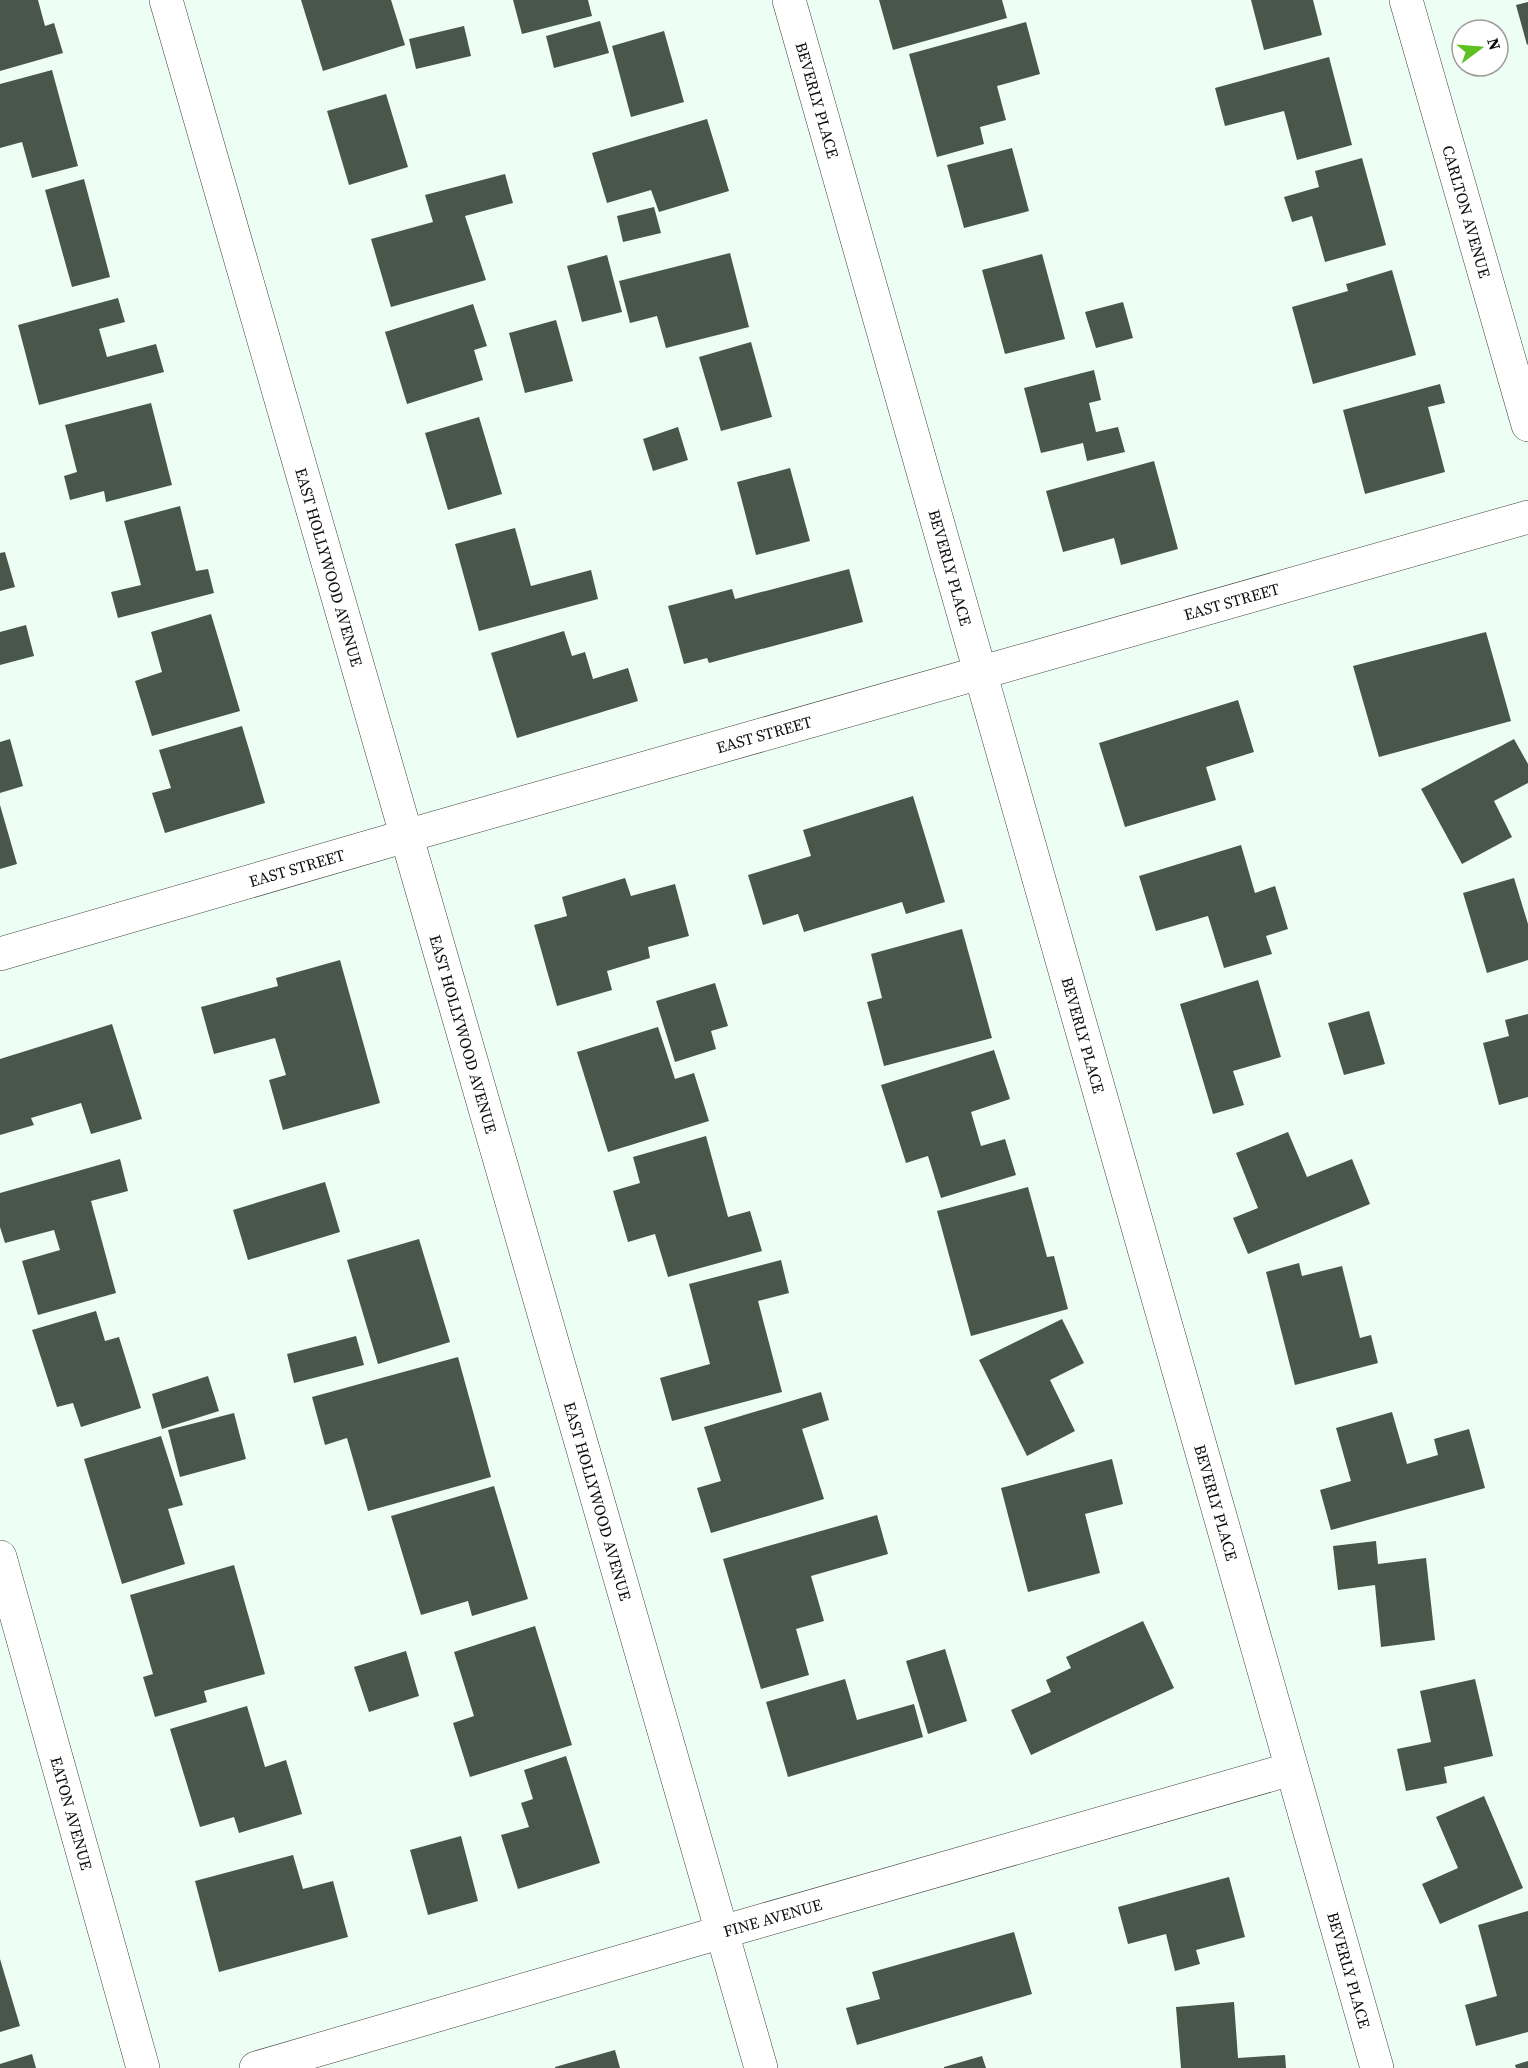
<svg xmlns="http://www.w3.org/2000/svg" width="1528" height="2068" viewBox="0 0 1528 2068" font-family="'Source Serif 4',serif">
<style>
.building{fill:#49564a}
.lines{fill:none;stroke-linecap:round;stroke-linejoin:round}
.minor-casing{stroke:#404040;stroke-width:34}
.minor{stroke:#fff;stroke-width:33}
.labels{text-anchor:middle;dominant-baseline:central;stroke-width:6;stroke-linejoin:round;paint-order:stroke}
.street-label{font-size:16px;fill:#0d0d0d;stroke:#fff}
</style>
<rect width="100%" height="100%" fill="#edfff5"/>
<g class="building">
<path d="M0 0H38L45 26 54 23 63 53 0 71Z"/>
<path d="M301 0H391L405 45 323 71Z"/>
<path d="M513 0H588L592 16 522 34Z"/>
<path d="M879 0H1002L1007 18 893 50Z"/>
<path d="M1251 0H1313L1322 35 1264 50Z"/>
<path d="M1528 2V44L1527 45 1516 5Z"/>
<path d="M600 21 609 53 554 68 546 36Z"/>
<path d="M1026 22 1040 74 997 86 1006 120 980 127 984 144 937 157 909 54Z"/>
<path d="M464 26 471 56 416 69 409 39Z"/>
<path d="M664 31 684 102 631 117 612 46Z"/>
<path d="M1329 57 1352 145 1297 160 1284 111 1225 126 1215 88Z"/>
<path d="M52 70 78 166 32 178 22 142 0 148V84Z"/>
<path d="M386 94 408 167 349 185 327 111Z"/>
<path d="M707 119 729 191 659 212 651 190 607 203 592 153Z"/>
<path d="M1012 148 1029 211 964 228 947 165Z"/>
<path d="M1362 158 1386 245 1325 262 1312 216 1292 222 1284 197 1319 187 1315 171Z"/>
<path d="M505 174 513 203 465 216 486 280 391 307 371 239 433 222 425 195Z"/>
<path d="M84 179 110 277 72 287 45 190Z"/>
<path d="M654 207 661 233 623 242 617 216Z"/>
<path d="M730 253 749 327 666 348 657 316 630 323 619 281Z"/>
<path d="M1042 254 1065 339 1005 354 982 270Z"/>
<path d="M607 255 622 312 582 322 567 266Z"/>
<path d="M1392 270 1416 355 1313 384 1292 307 1348 291 1346 284Z"/>
<path d="M118 298 125 322 99 329 107 357 156 344 164 372 39 405 18 325Z"/>
<path d="M1123 302 1133 338 1096 348 1085 312Z"/>
<path d="M473 304 487 346 474 350 483 380 407 404 385 332Z"/>
<path d="M556 320 573 381 525 393 509 333Z"/>
<path d="M751 342 772 417 721 431 699 357Z"/>
<path d="M1094 370 1101 400 1089 403 1096 432 1118 427 1125 452 1087 461 1083 443 1041 453 1024 388Z"/>
<path d="M1440 384 1445 403 1428 407 1445 472 1365 494 1343 410Z"/>
<path d="M151 403 172 485 106 502 104 491 70 500 64 476 77 472 65 425Z"/>
<path d="M479 417 502 494 448 510 425 433Z"/>
<path d="M678 427 688 460 653 471 643 439Z"/>
<path d="M1154 461 1178 549 1121 565 1114 538 1063 552 1046 491Z"/>
<path d="M790 468 810 541 756 555 737 482Z"/>
<path d="M180 506 196 571 208 569 214 593 118 618 111 592 141 585 124 521Z"/>
<path d="M515 528 531 586 591 570 598 599 479 631 455 544Z"/>
<path d="M5 552 15 587 0 591V553Z"/>
<path d="M849 569 863 622 709 663 707 658 684 664 668 606 732 589 735 599Z"/>
<path d="M211 614 240 711 152 736 135 681 162 672 151 632Z"/>
<path d="M26 625 34 656 0 665V632Z"/>
<path d="M564 631 572 656 585 652 593 679 628 668 638 701 517 738 491 653Z"/>
<path d="M1486 632 1511 721 1379 757 1353 666Z"/>
<path d="M1238 700 1254 752 1206 767 1216 800 1125 827 1099 743Z"/>
<path d="M242 726 265 803 165 833 152 793 171 788 159 750Z"/>
<path d="M10 739 23 786 0 793V742Z"/>
<path d="M1514 739 1528 764V783L1494 801 1512 837 1462 864 1421 789Z"/>
<path d="M913 796 945 902 906 914 902 902 804 932 798 914 763 925 748 875 811 856 803 830Z"/>
<path d="M0 805 17 864 0 869Z"/>
<path d="M1241 845 1255 893 1275 886 1288 929 1266 936 1272 954 1224 968 1208 916 1156 931 1139 876Z"/>
<path d="M625 878 631 896 675 884 689 936 648 947 650 958 607 971 612 990 557 1006 534 925 567 916 562 897Z"/>
<path d="M1514 878 1528 924V960L1487 973 1463 893Z"/>
<path d="M962 929 992 1038 884 1066 867 1002 882 998 871 954Z"/>
<path d="M340 960 380 1103 283 1130 269 1080 286 1075 275 1038 214 1054 201 1007 278 986 276 978Z"/>
<path d="M1258 980 1281 1057 1233 1071 1244 1105 1213 1114 1180 1004Z"/>
<path d="M715 983 728 1026 711 1031 716 1049 675 1062 656 1001Z"/>
<path d="M1369 1011 1385 1064 1344 1075 1328 1023Z"/>
<path d="M1528 1014V1097L1499 1105 1483 1043 1509 1036 1505 1020Z"/>
<path d="M112 1024 142 1119 91 1134 81 1103 31 1118 34 1125 0 1135V1059Z"/>
<path d="M658 1027 675 1079 694 1073 709 1121 608 1152 577 1052Z"/>
<path d="M994 1050 1010 1099 971 1112 981 1146 1005 1139 1016 1175 941 1198 928 1156 906 1163 881 1085Z"/>
<path d="M1288 1132 1307 1177 1352 1159 1370 1204 1248 1254 1233 1218 1258 1208 1236 1153Z"/>
<path d="M706 1136 728 1217 750 1211 762 1251 668 1277 655 1234 628 1242 613 1191 640 1183 633 1157Z"/>
<path d="M120 1159 128 1191 91 1201 116 1293 38 1315 22 1261 60 1250 54 1230 5 1243 0 1227V1193Z"/>
<path d="M325 1182 340 1232 248 1260 233 1210Z"/>
<path d="M1028 1187 1047 1257 1054 1256 1068 1309 971 1336 937 1211Z"/>
<path d="M419 1239 450 1342 378 1364 347 1260Z"/>
<path d="M781 1260 789 1293 758 1301 782 1392 672 1421 660 1378 710 1364 689 1284Z"/>
<path d="M1299 1263 1302 1276 1342 1266 1360 1338 1371 1335 1378 1363 1295 1385 1266 1272Z"/>
<path d="M96 1311 105 1341 119 1337 141 1408 81 1427 73 1403 57 1407 32 1330Z"/>
<path d="M1062 1319 1084 1363 1050 1380 1075 1431 1027 1456 979 1360Z"/>
<path d="M356 1336 364 1365 294 1383 287 1354Z"/>
<path d="M458 1357 491 1477 368 1511 347 1438 325 1445 312 1397Z"/>
<path d="M208 1376 219 1411 162 1429 152 1394Z"/>
<path d="M821 1392 829 1420 802 1429 824 1499 711 1533 697 1488 721 1481 704 1427Z"/>
<path d="M1392 1412 1407 1464 1438 1455 1434 1439 1469 1429 1485 1488 1331 1530 1320 1490 1351 1481 1336 1428Z"/>
<path d="M234 1413 246 1459 180 1477 168 1430Z"/>
<path d="M161 1436 183 1505 168 1509 185 1564 122 1584 84 1459Z"/>
<path d="M1112 1459 1123 1504 1085 1514 1100 1573 1028 1592 1001 1488Z"/>
<path d="M494 1486 528 1599 472 1616 468 1601 421 1615 391 1516Z"/>
<path d="M877 1515 888 1554 811 1576 824 1621 796 1629 809 1675 761 1689 723 1559Z"/>
<path d="M1376 1541 1378 1564 1426 1558 1435 1640 1381 1647 1375 1585 1338 1590 1333 1546Z"/>
<path d="M234 1565 265 1674 204 1691 207 1702 155 1717 143 1677 153 1674 130 1595Z"/>
<path d="M1143 1621 1174 1688 1031 1755 1011 1710 1051 1692 1046 1680 1071 1668 1066 1657Z"/>
<path d="M535 1626 572 1745 470 1777 453 1723 474 1716 454 1652Z"/>
<path d="M945 1649 967 1721 928 1734 906 1661Z"/>
<path d="M406 1651 419 1696 369 1712 354 1667Z"/>
<path d="M845 1679 857 1720 914 1704 923 1737 788 1777 766 1702Z"/>
<path d="M1475 1679 1493 1756 1444 1767 1447 1783 1406 1791 1397 1749 1431 1742 1420 1691Z"/>
<path d="M247 1706 265 1767 286 1760 302 1814 239 1833 234 1817 200 1827 170 1729Z"/>
<path d="M566 1756 600 1863 518 1889 501 1835 529 1827 521 1803 533 1799 524 1770Z"/>
<path d="M1484 1796 1523 1888 1440 1924 1422 1884 1458 1868 1436 1817Z"/>
<path d="M461 1836 478 1901 428 1915 410 1850Z"/>
<path d="M293 1855 303 1889 333 1881 348 1937 219 1972 195 1881Z"/>
<path d="M1229 1877 1245 1937 1196 1950 1200 1964 1175 1971 1166 1934 1128 1944 1118 1907Z"/>
<path d="M1528 1911V2032L1476 2046 1465 2005 1497 1996 1478 1925Z"/>
<path d="M1014 1932 1032 1994 857 2045 846 2008 880 1999 872 1972Z"/>
<path d="M0 1959 20 2026 0 2032Z"/>
<path d="M1234 2002 1238 2058 1285 2055 1286 2068H1181L1176 2007Z"/>
<path d="M615 2050 620 2068H555V2067Z"/>
<path d="M32 2054 36 2068H0V2064Z"/>
<path d="M982 2056 986 2068H944V2067Z"/>
<path d="M1528 2061V2068H1516L1515 2065Z"/>
</g>
<g class="lines">
<defs>
<g id="minor">
<path id="s1" d="M166 0 761 2068"/>
<path id="s2" d="M789 0 1377 2068"/>
<path id="s3" d="M1406 0 1528 425"/>
<path id="s4" d="M0 954 406 836 1528 517"/>
<path id="s5" d="M0 1557 143 2068"/>
<path id="s6" d="M256 2068 722 1932 1291 1769"/>
</g>
</defs>
<use href="#minor" class="minor-casing"/>
<use href="#minor" class="minor"/>
</g>
<g class="labels">
<g class="street-label">
<text stroke="none"><textPath href="#s2" startOffset="104">BEVERLY PLACE</textPath></text>
<text stroke="none"><textPath href="#s3" startOffset="220">CARLTON AVENUE</textPath></text>
<text stroke="none"><textPath href="#s1" startOffset="590">EAST HOLLYWOOD AVENUE</textPath></text>
<text stroke="none"><textPath href="#s2" startOffset="590">BEVERLY PLACE</textPath></text>
<text stroke="none"><textPath href="#s4" startOffset="1281">EAST STREET</textPath></text>
<text stroke="none"><textPath href="#s4" startOffset="795">EAST STREET</textPath></text>
<text stroke="none"><textPath href="#s4" startOffset="309">EAST STREET</textPath></text>
<text stroke="none"><textPath href="#s1" startOffset="1076">EAST HOLLYWOOD AVENUE</textPath></text>
<text stroke="none"><textPath href="#s2" startOffset="1076">BEVERLY PLACE</textPath></text>
<text stroke="none"><textPath href="#s1" startOffset="1562">EAST HOLLYWOOD AVENUE</textPath></text>
<text stroke="none"><textPath href="#s2" startOffset="1562">BEVERLY PLACE</textPath></text>
<text stroke="none"><textPath href="#s5" startOffset="266">EATON AVENUE</textPath></text>
<text stroke="none"><textPath href="#s6" startOffset="538">FINE AVENUE</textPath></text>
<text stroke="none"><textPath href="#s2" startOffset="2048">BEVERLY PLACE</textPath></text>
</g>
</g>
<g transform="translate(1480 48) rotate(74)"><circle r="28" fill="#ffffff" stroke="#9e9e9e" stroke-width="1.5"/>
<path d="M0-4.5L10 22L0 15L-10 22Z" fill="#5ec121"/>
<text y="-9" font-size="16" font-weight="bold" text-anchor="middle" fill="#0d0d0d">N</text>
</g>
</svg>
